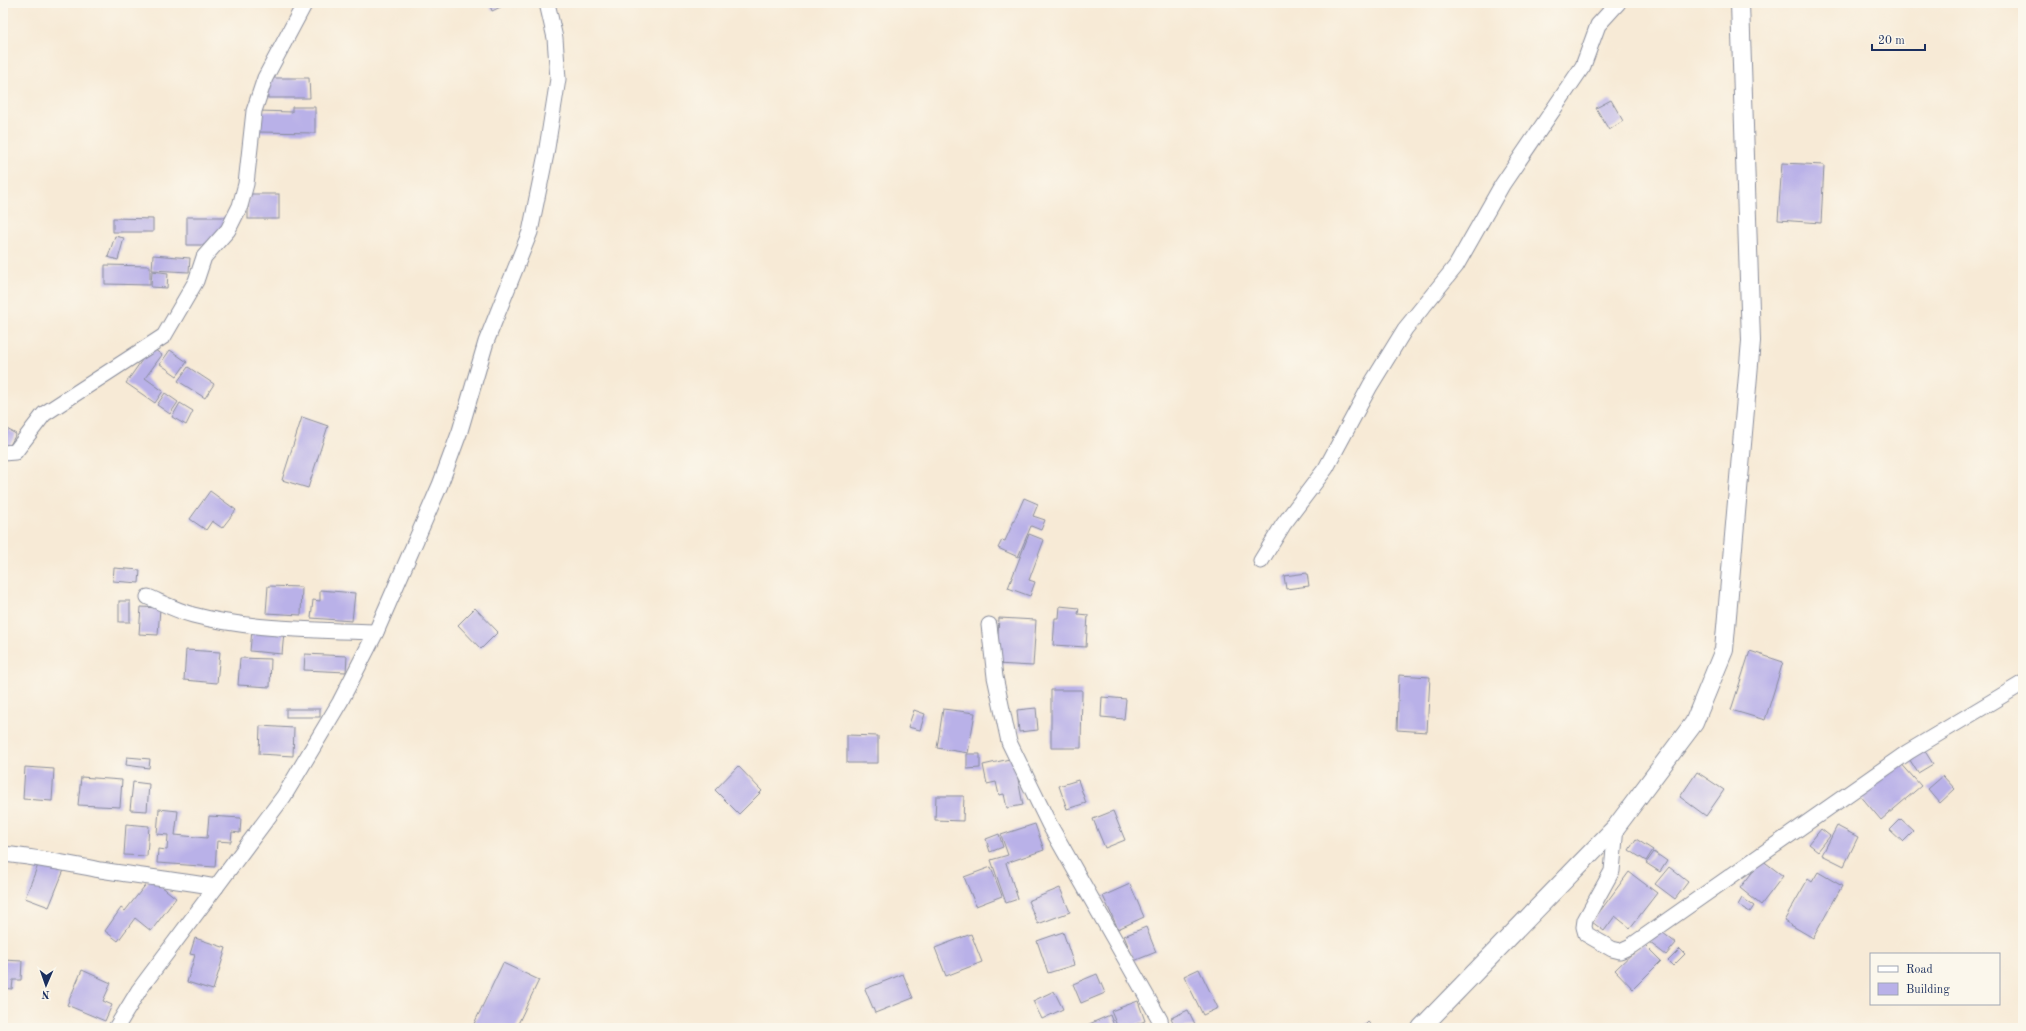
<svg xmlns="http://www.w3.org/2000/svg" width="2026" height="1031" viewBox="0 0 2026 1031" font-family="'Old Standard TT',serif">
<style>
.building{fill:#b9b1e8}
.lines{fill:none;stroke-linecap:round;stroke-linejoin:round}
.minor-casing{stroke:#898c9a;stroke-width:17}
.tertiary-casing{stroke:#898c9a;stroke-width:20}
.minor{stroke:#fff;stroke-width:15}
.tertiary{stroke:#fff;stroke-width:18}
</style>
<rect width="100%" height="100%" fill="#fbf7ec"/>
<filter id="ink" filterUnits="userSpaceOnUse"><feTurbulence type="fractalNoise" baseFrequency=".025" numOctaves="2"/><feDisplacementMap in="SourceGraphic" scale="8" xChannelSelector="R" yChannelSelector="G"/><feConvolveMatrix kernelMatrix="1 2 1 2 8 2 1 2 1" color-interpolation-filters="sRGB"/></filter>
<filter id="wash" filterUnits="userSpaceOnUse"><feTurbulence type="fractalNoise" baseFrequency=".012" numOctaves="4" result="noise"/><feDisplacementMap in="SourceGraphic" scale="16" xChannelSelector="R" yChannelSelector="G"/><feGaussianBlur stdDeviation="0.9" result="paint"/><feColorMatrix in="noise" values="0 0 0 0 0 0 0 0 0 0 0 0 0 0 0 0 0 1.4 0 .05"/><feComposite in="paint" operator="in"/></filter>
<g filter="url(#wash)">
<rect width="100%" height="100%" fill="#f7ead6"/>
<g id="blocks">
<g class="building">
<path d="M489 3H509L492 11Z"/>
<path d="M267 78H309L310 98H268Z"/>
<path d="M1611 100 1623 121 1609 130 1596 108Z"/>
<path d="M292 107H315V133L258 132V111L292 112Z"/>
<path d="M1782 163 1824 165 1821 223 1778 220Z"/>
<rect x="248" y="194" width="31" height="25"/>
<path d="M187 217H226V230L213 245H187Z"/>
<path d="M113 218 153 219V232H113Z"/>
<path d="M115 236 124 238 118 260 108 257Z"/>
<path d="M153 255 190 258 189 272 152 270Z"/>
<path d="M105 265 150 266V285L105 284Z"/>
<path d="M152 271 168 273 167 288 151 287Z"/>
<path d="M151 347 162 355 145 378 163 391 155 403 126 383Z"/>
<path d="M170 350 187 362 177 376 160 364Z"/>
<path d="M188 367 214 384 205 398 178 381Z"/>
<path d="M165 393 178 402 170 414 157 405Z"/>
<path d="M180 403 193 411 186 425 172 417Z"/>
<path d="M302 417 328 426 308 488 282 480Z"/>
<path d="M3 427 16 434 9 447 3 443Z"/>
<path d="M210 491 236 510 222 528 212 521 206 530 190 519Z"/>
<path d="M1024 498 1038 504 1033 516 1045 520 1041 530 1031 526 1018 557 998 548 1002 540 1005 541Z"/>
<path d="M1029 534 1044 540 1029 580 1035 582 1030 596 1008 588Z"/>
<path d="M114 568 140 570 139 583 113 581Z"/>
<path d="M1307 573 1309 586 1286 589 1284 576Z"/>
<path d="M268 586 302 587 301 615 266 613Z"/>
<path d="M320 590 355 593 352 621 311 618 313 600 320 601Z"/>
<rect x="119" y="601" width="11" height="21"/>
<path d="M1060 606 1079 608 1078 614 1088 615 1086 647 1053 645 1055 618H1059Z"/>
<path d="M141 607 160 608 158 635 139 634Z"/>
<path d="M475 608 498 632 481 649 458 625Z"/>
<path d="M999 618 1036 620 1033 666 996 664Z"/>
<path d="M252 630 284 632 282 654 250 651Z"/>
<path d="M186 650 220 652 217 683 184 680Z"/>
<path d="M1750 651 1783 662 1765 720 1731 710Z"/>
<path d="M305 654 347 656 346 672 304 670Z"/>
<path d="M240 658 271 659 270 687 238 685Z"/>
<path d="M1399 675 1430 677 1427 732 1397 730Z"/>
<path d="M1051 690H1082L1081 748H1051Z"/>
<path d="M1102 697 1126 699 1124 719 1101 717Z"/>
<path d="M1036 708 1038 730 1019 732 1017 710Z"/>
<rect x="286" y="709" width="34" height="8"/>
<path d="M943 709 975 713 968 753 937 748Z"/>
<path d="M914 710 925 714 920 730 908 727Z"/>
<path d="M260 726 294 728 293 756 259 754Z"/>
<path d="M847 735 878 736V763H847Z"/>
<path d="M1923 748 1933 764 1918 773 1908 757Z"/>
<path d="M967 754H980V768L967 769Z"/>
<path d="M127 757 150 759 149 768 126 765Z"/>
<path d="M1014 758 1023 805 1007 808 1004 794 999 795 996 782 987 784 983 765Z"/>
<path d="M1899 761 1921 786 1881 820 1859 794Z"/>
<path d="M738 766 762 791 739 814 715 790Z"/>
<path d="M25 767 54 769 52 801 23 799Z"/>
<path d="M1697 772 1724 790 1706 816 1680 797Z"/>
<path d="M1943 776 1955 789 1940 803 1928 789Z"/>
<path d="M81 777 122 780 120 807 78 805Z"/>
<path d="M1078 780 1086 803 1067 809 1059 786Z"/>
<path d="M133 782 149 784 147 811 130 810Z"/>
<path d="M936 796H964L963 821 935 820Z"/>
<path d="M159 809 178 811 175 835 207 838 209 816 241 818 240 833 232 832 231 842 217 841 215 867 157 863 158 849 167 850 168 835 157 834Z"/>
<path d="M1113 811 1125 840 1105 848 1093 819Z"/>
<path d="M1901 819 1914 831 1903 842 1890 830Z"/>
<path d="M126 824 149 826 147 856 124 855Z"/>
<path d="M1035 824 1044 850 1006 863 1018 899 1006 903 991 860 1008 855 1001 835Z"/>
<path d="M1837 826 1858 837 1844 866 1822 855Z"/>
<path d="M1821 829 1830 836 1818 851 1809 844Z"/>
<path d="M999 834 1003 847 990 852 986 839Z"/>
<path d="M1636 839 1653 850 1646 861 1629 850Z"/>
<path d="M1654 852 1667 861 1660 872 1646 863Z"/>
<path d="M3 858 8 859 4 871 3 870Z"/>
<path d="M40 860 64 870 49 907 25 898Z"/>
<path d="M1762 860 1783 876 1761 905 1740 888Z"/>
<path d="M991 867 1002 896 976 906 964 877Z"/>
<path d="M1669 867 1688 882 1675 899 1655 884Z"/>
<path d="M1629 872 1657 893 1630 928 1615 916 1604 931 1592 922Z"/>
<path d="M1818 872 1842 886 1813 938 1784 921 1808 879 1812 882Z"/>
<path d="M151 878 176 898 151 931 135 918 118 941 105 931 121 908 125 911Z"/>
<path d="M1130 884 1144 917 1118 929 1103 896Z"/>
<path d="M1060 888 1070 912 1038 924 1028 901Z"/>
<path d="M1742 898 1754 906 1750 912 1738 905Z"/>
<path d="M1146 927 1156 952 1134 961 1124 936Z"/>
<path d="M1658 929 1676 943 1666 955 1649 942Z"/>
<path d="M1063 932 1074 965 1048 973 1037 941Z"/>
<path d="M971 934 982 962 946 976 935 948Z"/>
<path d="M195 938 226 948 213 990 187 982 195 955 190 954Z"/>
<path d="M1643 943 1661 961 1633 989 1615 970Z"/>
<path d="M1680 949 1685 954 1673 966 1668 961Z"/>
<path d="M3 960 22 961 21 980H13L12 989 3 988Z"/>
<path d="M503 963 539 980 516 1028H472Z"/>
<path d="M1199 969 1218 1008 1203 1015 1184 976Z"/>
<path d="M82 970 111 983 103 1001 112 1005 105 1021 67 1005Z"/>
<path d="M903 974 913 998 875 1013 865 989Z"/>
<path d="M1097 974 1105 993 1081 1003 1073 984Z"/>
<path d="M1054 991 1063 1009 1042 1019 1033 1001Z"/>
<path d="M1138 1001 1145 1021 1127 1028H1118L1111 1011Z"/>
<path d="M1188 1010 1196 1026 1176 1028 1171 1018Z"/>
<path d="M1110 1015 1115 1028H1088L1087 1025Z"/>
<path d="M1368 1022 1374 1028H1362Z"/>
</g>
</g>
</g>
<g filter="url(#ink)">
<use href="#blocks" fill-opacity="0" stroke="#898c9a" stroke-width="1"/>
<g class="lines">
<defs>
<g id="minor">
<path d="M3 453 15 452 44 414 164 336 196 281 204 257 228 230 240 206 246 184 254 111 265 78 305 3"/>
<path d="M1261 561 1283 525 1326 468 1370 386 1405 329 1456 266 1502 185 1583 66 1598 25 1618 3"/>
<path d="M148 597C162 603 178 611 193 615 250 630 317 630 376 632"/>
<path d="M989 625 995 677 1009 742 1049 824 1160 1020 1162 1028"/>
<path d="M1616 827 1612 871 1585 920 1584 927 1586 934 1612 949 1620 951 1631 946 1908 752 2023 683"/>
<path d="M3 854C36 857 68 864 100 870 139 876 177 880 216 887"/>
<path d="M116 1028 139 990 284 796 340 702 376 632 440 485 460 431 486 342 530 232 546 154 558 79 555 38 547 3"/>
</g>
<path id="tertiary" d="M1421 1028 1616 827 1694 723 1724 650 1751 341 1740 3"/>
</defs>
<use href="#minor" class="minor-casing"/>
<use href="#tertiary" class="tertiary-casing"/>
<use href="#minor" class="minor"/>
<use href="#tertiary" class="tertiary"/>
</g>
</g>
<rect width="2026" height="1031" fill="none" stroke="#fbf7ec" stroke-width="16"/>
<rect x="1870" y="953" width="130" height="52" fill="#fbf7ec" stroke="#a1a7b3"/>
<rect x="1878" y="966" width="20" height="6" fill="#ffffff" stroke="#a1a7b3"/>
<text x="1906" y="973" font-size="12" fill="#1b2f5e">Road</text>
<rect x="1878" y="983" width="20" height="12" fill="#b9b1e8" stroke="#a1a7b3"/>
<text x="1906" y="993" font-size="12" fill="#1b2f5e">Building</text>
<g transform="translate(46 985) rotate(182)" stroke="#fbf7ec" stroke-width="3" paint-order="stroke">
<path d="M0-3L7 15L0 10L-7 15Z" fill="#1b2f5e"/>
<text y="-6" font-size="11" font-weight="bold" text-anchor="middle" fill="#1b2f5e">N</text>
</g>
<path d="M1872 44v6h53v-6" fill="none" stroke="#1b2f5e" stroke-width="2"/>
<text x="1878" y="44" font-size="12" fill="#1b2f5e" stroke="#fbf7ec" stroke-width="3" paint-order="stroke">20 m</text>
</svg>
